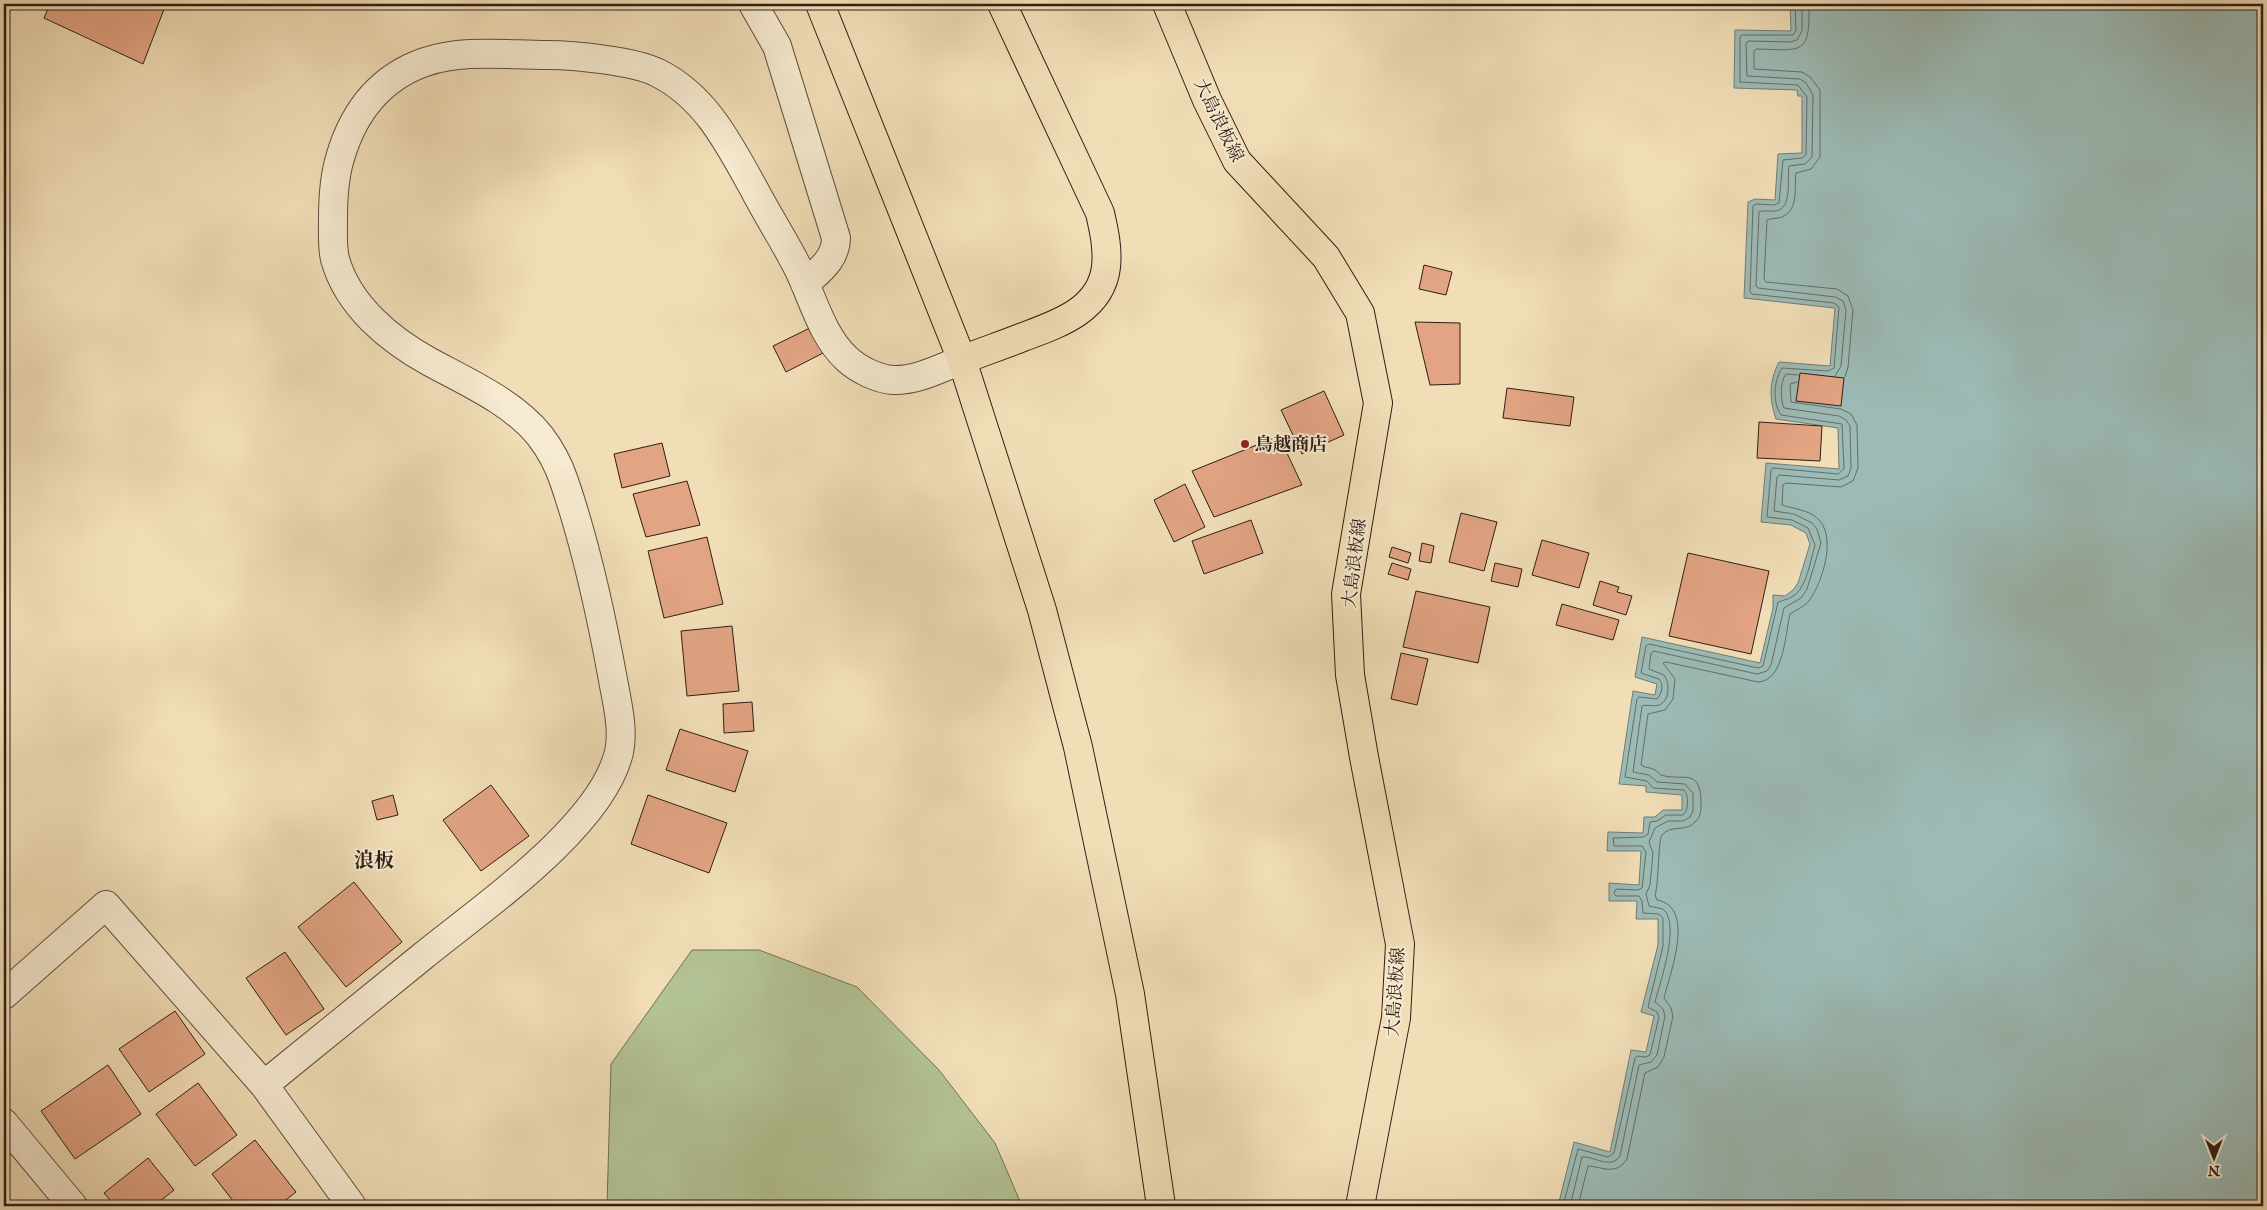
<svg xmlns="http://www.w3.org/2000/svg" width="2267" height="1210" font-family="'IM FELL English','Noto Serif JP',serif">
<rect width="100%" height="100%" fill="#f1deb7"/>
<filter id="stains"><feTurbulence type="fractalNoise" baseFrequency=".004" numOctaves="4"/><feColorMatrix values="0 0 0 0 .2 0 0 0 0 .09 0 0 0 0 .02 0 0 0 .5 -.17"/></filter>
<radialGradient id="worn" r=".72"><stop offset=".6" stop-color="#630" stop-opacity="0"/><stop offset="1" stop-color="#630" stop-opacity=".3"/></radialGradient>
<path fill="#b3c294" stroke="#717056" d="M 692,950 L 759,950 L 857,987 L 939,1070 L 995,1143 L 1022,1206 L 607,1206 L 611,1064 Z"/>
<path fill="#9cbbb6" stroke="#707c76" d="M 1790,4 L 2263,4 L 2263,1206 L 1558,1206 L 1574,1142 L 1610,1152 L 1631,1050 L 1646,1052 L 1654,1016 L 1641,1012 L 1658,945 L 1658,919 L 1636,919 L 1637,901 L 1609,901 L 1609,883 L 1639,885 L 1641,851 L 1607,851 L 1608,832 L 1643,833 L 1644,817 L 1655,817 L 1663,810 L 1682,810 L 1682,795 L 1646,792 L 1646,786 L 1619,784 L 1633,691 L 1655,695 L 1657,684 L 1635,677 L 1642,637 L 1760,663 L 1773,608 L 1773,595 L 1785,596 L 1793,590 L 1798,583 L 1810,544 L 1806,533 L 1791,525 L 1761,522 L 1766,463 L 1839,469 L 1838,428 L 1776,419 C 1769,399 1769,381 1779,362 L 1830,366 L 1835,308 L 1744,298 L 1748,202 L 1755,199 L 1775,200 L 1778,154 L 1802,153 L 1802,96 L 1798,96 L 1797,90 L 1734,88 L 1735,30 L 1791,31 Z"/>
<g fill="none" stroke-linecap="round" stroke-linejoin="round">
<path stroke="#666c66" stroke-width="1" d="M 1802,4 L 1802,31 L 1797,40 L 1790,42 L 1749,41 L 1746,43 L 1747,76 L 1800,79 L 1806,83 L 1813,95 L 1812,157 L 1805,164 L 1789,166 C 1787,177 1792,205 1779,210 C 1772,213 1765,209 1759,212 L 1756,286 L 1758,288 L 1835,297 L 1843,301 L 1846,310 L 1841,366 L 1835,376
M 1809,4 C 1810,56 1803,50 1756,49 L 1754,51 L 1754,69 L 1802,72 L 1810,77 L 1820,90 L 1820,157 L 1811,169 L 1796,173 C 1794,188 1799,210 1782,217 C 1777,219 1771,218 1767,220 L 1764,279 L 1766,282 L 1837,289 L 1848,296 L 1853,310 L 1848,367 L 1845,377
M 1563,1206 L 1578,1149 L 1608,1157 L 1614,1153 L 1635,1058 L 1637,1056 L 1646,1057 L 1650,1055 L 1659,1017 L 1657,1012 L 1648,1007 L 1663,946 L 1663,918 L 1659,914 L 1643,913 L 1642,901 L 1639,896 L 1616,896 L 1614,893 L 1616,889 L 1638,890 L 1642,888 L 1646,852 L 1642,846 L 1614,846 L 1613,838 L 1644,837 L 1648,834 L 1650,822 L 1657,821 L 1666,815 L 1683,815 C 1689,810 1689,796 1684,790 L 1653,788 L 1647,781 L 1625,777 L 1637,699 L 1639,697 L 1657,699 C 1662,694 1664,684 1659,679 L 1641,673 L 1646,646 L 1649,644 L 1758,668 L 1763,666 L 1778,602 C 1784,600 1790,599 1796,594 C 1807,584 1811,559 1815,545 L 1808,528 L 1792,520 L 1767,517 L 1771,470 L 1773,468 L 1838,474 L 1844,469 L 1842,424 L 1781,415 C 1772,402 1774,380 1782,368 L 1828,371 L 1834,368 L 1839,307 L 1834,303 L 1752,294 L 1750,292 L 1753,206 L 1756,204 L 1774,205 L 1779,203 L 1783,160 L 1802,158 L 1806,155 L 1807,97 L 1798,85 L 1740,82 L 1740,37 L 1742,35 L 1793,35 L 1796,30 L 1795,4
M 1570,1206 L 1582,1157 C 1595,1156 1610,1170 1620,1156 L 1639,1065 L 1651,1062 L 1657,1055 L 1665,1016 L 1663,1009 L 1655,1002 C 1660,982 1681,924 1663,909 L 1649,906 L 1646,894 L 1650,885 L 1653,853 L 1649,842 L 1655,828 L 1668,821 L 1683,821 L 1690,817 L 1693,811 L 1693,793 L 1685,784 L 1657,782 L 1649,775 L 1633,772 L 1642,706 C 1647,704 1653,707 1659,705 C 1670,701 1670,683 1664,675 L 1649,669 L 1651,653 L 1654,651 L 1757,674 L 1767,671 L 1771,665 L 1784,608 L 1801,598 L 1807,589 L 1821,543 L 1817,529 L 1812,523 L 1794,514 L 1774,511 L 1777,477 L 1779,475 L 1839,480 L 1848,476 L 1851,468 L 1850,426 L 1846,420 L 1839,416 L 1784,408 C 1780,399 1780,382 1786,374 L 1798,375
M 1578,1206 L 1588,1166 C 1603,1167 1616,1176 1627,1159 L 1645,1073 L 1658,1067 L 1664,1057 L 1673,1016 L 1671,1008 L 1664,998 C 1670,973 1696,907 1657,900 L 1655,895 C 1659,883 1658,840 1662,835 C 1671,824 1687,833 1696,821 C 1701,816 1701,810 1701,803 C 1701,766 1682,782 1661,775 C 1659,774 1657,771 1655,770 C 1650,767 1645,768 1641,765 L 1648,714 L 1665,710 L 1673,699 L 1675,679 L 1663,663 L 1666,662 L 1758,682 C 1784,681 1785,635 1790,614 C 1796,610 1804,607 1809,601 C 1822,583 1836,540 1820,521 C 1811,510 1794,509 1782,505 L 1783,485 L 1786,483 L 1841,487 L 1853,481 L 1858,468 L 1857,425 L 1851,414 L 1841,409 L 1791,402 L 1790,384 L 1797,382"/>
</g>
<path fill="#e2a483" stroke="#2f1e17" d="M 50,4 L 166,4 L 143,64 L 44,18 Z
M 1424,265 L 1452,272 L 1446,295 L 1419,289 Z
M 1415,322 L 1460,323 L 1460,384 L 1430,385 Z
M 814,326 L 827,351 L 786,372 L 773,346 Z
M 1800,373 L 1844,378 L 1841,406 L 1796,401 Z
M 1507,388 L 1574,397 L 1570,426 L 1503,418 Z
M 1324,391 L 1344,435 L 1302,454 L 1281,410 Z
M 1759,422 L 1822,426 L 1820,461 L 1757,458 Z
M 1279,436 L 1302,485 L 1214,517 L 1192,471 Z
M 662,443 L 670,476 L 622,488 L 614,454 Z
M 687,481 L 700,525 L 646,537 L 633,494 Z
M 1185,484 L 1205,527 L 1174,542 L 1154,500 Z
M 1461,513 L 1497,522 L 1484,571 L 1449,562 Z
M 1251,520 L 1263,553 L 1204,574 L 1192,541 Z
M 707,537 L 723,604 L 664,618 L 648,551 Z
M 1542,540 L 1589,553 L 1579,588 L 1532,575 Z
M 1422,543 L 1434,546 L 1431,563 L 1419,561 Z
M 1392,547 L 1411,553 L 1408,563 L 1389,557 Z
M 1688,553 L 1769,571 L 1751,654 L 1669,636 Z
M 1392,563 L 1411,569 L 1408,580 L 1388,574 Z
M 1495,563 L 1522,569 L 1518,587 L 1491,581 Z
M 1600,581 L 1619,587 L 1617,592 L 1632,596 L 1626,615 L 1593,605 Z
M 1416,591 L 1490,607 L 1478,663 L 1403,647 Z
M 1562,604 L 1619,620 L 1613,640 L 1556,625 Z
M 732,626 L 739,691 L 687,696 L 681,631 Z
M 1401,653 L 1428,659 L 1417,705 L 1391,699 Z
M 752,702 L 754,731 L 724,733 L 723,704 Z
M 680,729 L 748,751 L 735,792 L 666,770 Z
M 491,785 L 529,836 L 481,871 L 443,820 Z
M 393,795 L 398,815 L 377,820 L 372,801 Z
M 648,795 L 727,823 L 709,873 L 631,844 Z
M 354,882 L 402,942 L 346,987 L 298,927 Z
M 285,952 L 324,1009 L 286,1035 L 246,978 Z
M 175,1011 L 205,1054 L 149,1092 L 119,1049 Z
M 108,1065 L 141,1114 L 75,1159 L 41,1111 Z
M 198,1083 L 237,1135 L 195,1166 L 156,1114 Z
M 255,1140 L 296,1192 L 278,1206 L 237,1206 L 212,1174 Z
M 148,1158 L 174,1190 L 154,1206 L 115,1206 L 104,1193 Z"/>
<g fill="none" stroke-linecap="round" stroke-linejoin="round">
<defs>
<path id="minor" d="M 753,4 L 777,46 L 836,238 C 836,259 819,271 805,284
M 4,995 L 106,905 L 264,1085 L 352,1206
M 264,1085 C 317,1042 370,999 423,956 C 482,908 602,826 619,752 C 624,730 617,702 613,680 C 601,614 586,545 564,481 C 559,466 550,449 540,436 C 514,403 467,382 430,362 C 390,340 348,306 335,259 C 332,247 333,231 333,218 C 333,197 334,178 340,158 C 353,113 379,78 425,62 C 463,49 506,55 547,55 C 573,55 635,61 658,73 C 706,97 729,144 754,189 C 768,216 785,242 799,270 C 813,299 822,336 847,359 C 859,370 878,379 893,380 C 917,381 940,368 962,360
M 4,1123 L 73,1206"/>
<path id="major" d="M 820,4 L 962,360 L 1042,610 L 1078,747 L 1130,994 L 1161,1206
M 1167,4 L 1207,100 L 1237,161 L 1326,257 L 1360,313 L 1378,403 L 1346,594 L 1350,675 L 1364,757 L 1400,944 L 1396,1018 L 1360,1206
M 962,360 C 982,352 1003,345 1023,337 C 1058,324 1101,310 1106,267 C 1108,248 1104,231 1100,213 L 1002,4"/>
</defs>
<use href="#minor" stroke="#604e3f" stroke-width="30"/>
<use href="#major" stroke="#2f1e17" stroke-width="30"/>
<use href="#minor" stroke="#f6ead0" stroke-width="28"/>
<use href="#major" stroke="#f1deb7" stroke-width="28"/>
</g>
<circle fill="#8f2418" stroke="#f6ead0" stroke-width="2" cx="1245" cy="444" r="5"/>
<g text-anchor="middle" stroke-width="4" stroke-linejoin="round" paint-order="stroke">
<g font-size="18" fill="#2f1e17" stroke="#f6ead0">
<text transform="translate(1219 120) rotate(64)" y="6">大島浪板線</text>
<text transform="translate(1354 563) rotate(-83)" y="6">大島浪板線</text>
<text transform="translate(1395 992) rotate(-86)" y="6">大島浪板線</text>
</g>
<g font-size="18" font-weight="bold" fill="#2f1e17" stroke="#f6ead0" text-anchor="start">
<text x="1255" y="450">鳥越商店</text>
</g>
<g font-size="20" font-weight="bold" fill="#2f1e17" stroke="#f6ead0">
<text x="374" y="867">浪板</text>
</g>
</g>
<rect width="2267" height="1210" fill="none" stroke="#f1deb7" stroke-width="20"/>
<rect x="5" y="5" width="2257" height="1200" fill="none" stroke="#2f1e17" stroke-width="2.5"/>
<rect x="10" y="10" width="2247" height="1190" fill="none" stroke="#2f1e17"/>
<g transform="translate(2214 1158) rotate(180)" stroke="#f6ead0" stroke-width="4" paint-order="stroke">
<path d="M0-4L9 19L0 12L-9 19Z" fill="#2f1e17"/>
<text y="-8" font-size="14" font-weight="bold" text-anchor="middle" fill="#2f1e17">N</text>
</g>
<rect width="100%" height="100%" filter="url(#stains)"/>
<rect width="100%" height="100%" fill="url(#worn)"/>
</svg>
